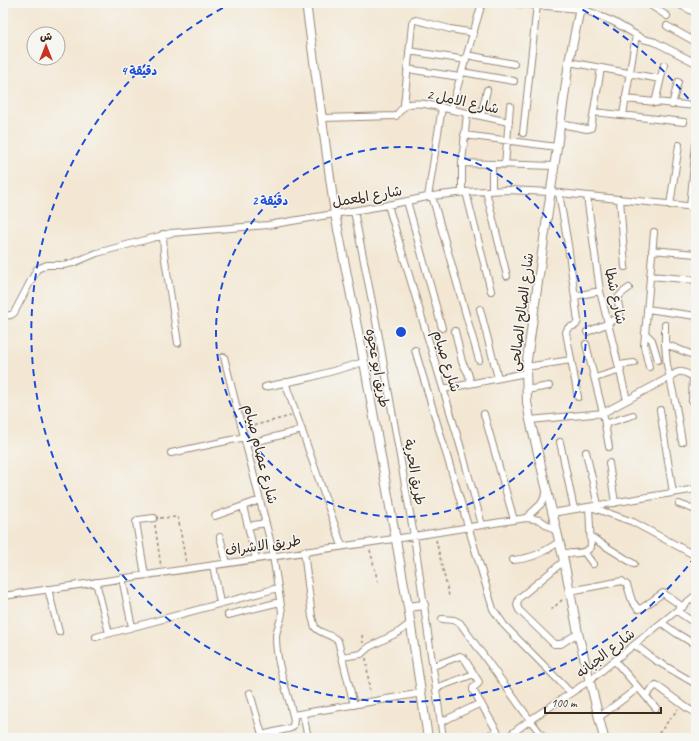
<svg xmlns="http://www.w3.org/2000/svg" width="699" height="741" font-family="Caveat,'Playpen Sans Arabic',sans-serif">
<rect width="100%" height="100%" fill="#f6f6f2"/>
<filter id="ink" filterUnits="userSpaceOnUse"><feTurbulence type="fractalNoise" baseFrequency=".025" numOctaves="2"/><feDisplacementMap in="SourceGraphic" scale="8" xChannelSelector="R" yChannelSelector="G"/><feConvolveMatrix kernelMatrix="1 2 1 2 8 2 1 2 1" color-interpolation-filters="sRGB"/></filter>
<filter id="wash" filterUnits="userSpaceOnUse"><feTurbulence type="fractalNoise" baseFrequency=".012" numOctaves="4" result="noise"/><feDisplacementMap in="SourceGraphic" scale="16" xChannelSelector="R" yChannelSelector="G"/><feGaussianBlur stdDeviation="0.9" result="paint"/><feColorMatrix in="noise" values="0 0 0 0 0 0 0 0 0 0 0 0 0 0 0 0 0 1.4 0 .05"/><feComposite in="paint" operator="in"/></filter>
<g filter="url(#wash)">
<rect width="100%" height="100%" fill="#f3e7d3"/>
</g>
<g filter="url(#ink)">
<g fill="none" stroke-linecap="round" stroke-linejoin="round">
<defs>
<path id="minor" d="M 515,3 L 579,9 L 590,12 L 614,22 L 643,39 L 655,42 L 696,63
M 647,3 L 667,16
M 676,3 L 696,13
M 667,26 L 696,42
M 409,51 L 466,60
M 467,55 L 514,64
M 569,62 L 660,79
M 407,69 L 460,77
M 462,72 L 514,81
M 625,99 L 696,106
M 655,103 L 664,65
M 404,105 L 412,24 L 413,21 L 416,20 L 450,29 L 474,33
M 672,105 L 678,82
M 451,109 L 482,3
M 594,112 L 684,122
M 623,115 L 636,35
M 481,116 L 487,90
M 322,118 L 396,116 C 406,102 408,103 425,104 L 509,122
M 560,124 L 587,129 L 591,128 L 601,68
M 523,133 L 537,5
M 464,135 L 557,147
M 462,163 L 554,166
M 505,165 L 510,106
M 492,190 L 492,164
M 486,191 L 507,276
M 462,192 L 462,163 L 467,113
M 466,192 L 491,291
M 559,193 L 568,245 L 578,321 L 576,325 L 568,328 L 566,332 L 578,397
M 432,196 L 479,360
M 587,196 L 600,291 L 627,400
M 428,197 L 442,107
M 620,199 L 625,267
M 407,201 L 442,328
M 388,205 L 463,455 L 482,525
M 670,205 L 679,145
M 690,207 L 696,144
M 354,211 L 379,337 L 414,536 L 443,738
M 163,234 L 164,253 L 178,343
M 652,250 L 696,254
M 650,276 L 696,280
M 575,296 L 600,291
M 480,309 L 498,378
M 647,309 L 696,316
M 3,316 L 11,315 L 14,313 L 37,269 L 47,265 L 63,265 L 73,263 L 97,253 L 171,233 L 268,225 L 388,205 L 432,196 L 466,192 L 508,190 L 550,192 L 696,207
M 609,322 L 620,317 C 621,299 610,301 629,288
M 665,325 L 665,344 L 667,365 L 676,406 L 682,442
M 455,331 L 462,362 L 468,373 L 471,383
M 587,332 L 609,323
M 645,333 L 652,340 L 658,360
M 586,344 L 603,413 L 609,447
M 665,344 L 696,356
M 415,350 L 493,609 L 504,625 L 571,693
M 224,357 L 274,556
M 619,365 L 634,363
M 526,367 L 571,360
M 649,367 L 644,346 L 654,232
M 693,376 L 692,401 L 696,407
M 595,378 L 621,370
M 285,382 L 342,546
M 265,387 L 312,377 L 364,362
M 443,389 L 526,373
M 526,390 L 549,386
M 660,410 L 673,493
M 484,414 L 514,520
M 530,420 L 603,413 L 670,377 C 681,368 683,372 696,378
M 605,424 L 633,415
M 560,442 L 574,509
M 246,444 L 302,430
M 586,452 L 598,505
M 171,453 L 245,437
M 609,463 L 615,503
M 679,504 L 696,510
M 243,506 L 256,559
M 591,507 L 633,522 L 696,556
M 552,513 L 696,489
M 215,516 L 260,500
M 526,518 L 541,504 L 547,492
M 248,526 L 266,523
M 220,537 L 227,563
M 591,537 L 634,564
M 304,551 L 312,617 C 313,620 314,624 315,627 C 318,633 331,634 338,641 L 354,705
M 584,552 L 593,564
M 562,553 C 570,553 585,555 591,547 L 589,507
M 513,560 C 534,558 542,553 559,542
M 564,561 L 519,598 L 517,605 L 519,610 L 554,644 L 561,644 L 578,633
M 213,565 L 220,603
M 145,575 L 136,522 L 138,520 L 154,518
M 122,578 L 132,627
M 96,582 L 109,633
M 48,589 L 59,632
M 570,591 L 622,581 L 627,585 L 632,601 L 638,609 L 642,608 L 663,593 L 683,607
M 3,596 L 414,536 L 526,518 L 540,520 L 557,532
M 677,611 L 696,624
M 228,615 L 280,602
M 442,619 L 454,620 L 460,623 L 530,720 L 544,738
M 662,623 L 676,633 L 696,645
M 96,637 L 278,588
M 635,645 L 655,660 L 696,684
M 342,657 L 361,654 L 369,647 L 399,632 L 411,623
M 615,661 L 656,708
M 433,666 L 460,656 L 464,658 L 479,682 L 478,684 L 473,688 L 473,690 L 501,738
M 436,688 L 474,674
M 250,693 L 263,738
M 645,696 L 656,685 L 687,708 L 696,713
M 303,714 L 308,738
M 293,715 L 422,693
M 598,718 L 638,688
M 441,722 L 481,703
M 262,735 L 291,728 L 293,726 L 294,720 C 288,692 276,665 276,637 C 276,628 282,621 282,612 L 273,556
M 506,738 L 530,720 L 589,681 L 696,595"/>
<path id="tertiary" d="M 306,3 L 335,214 L 364,362 L 408,607 L 428,738
M 581,3 L 569,62 L 526,367 L 527,402 L 530,420 L 564,561 L 578,633 L 604,738
M 408,607 L 424,605"/>
</defs>
<use href="#minor" stroke="#978878" stroke-width="8"/>
<use href="#tertiary" stroke="#978878" stroke-width="10"/>
<path stroke="#978878" stroke-width="1.5" stroke-dasharray="3 3" stroke-linecap="butt" d="M 248,427 L 291,416
M 160,518 L 178,517 L 186,563
M 155,525 L 161,567
M 436,540 L 449,596
M 370,550 L 378,582
M 551,610 L 563,599
M 362,635 L 363,643
M 366,658 L 370,694
M 695,672 L 696,671
M 471,738 L 490,731
M 655,738 L 678,709"/>
<use href="#minor" stroke="#fff" stroke-width="6"/>
<use href="#tertiary" stroke="#fff" stroke-width="8"/>
</g>
</g>
<g fill="none" stroke="#1d4ed8" stroke-width="2" stroke-dasharray="7 5">
<circle cx="401" cy="332" r="185"/>
<path d="M695 557A370 370 0 1 1 230 4M572 4A370 370 0 0 1 695 107"/>
</g>
<g text-anchor="middle" stroke-width="3" stroke-linejoin="round" paint-order="stroke">
<g font-size="14" fill="#3b2a1e" stroke="#f6f6f2">
<text transform="translate(463 101) rotate(12)" y="5">شارع الامل 2</text>
<text transform="translate(367 196) rotate(-10)" y="5">شارع المعمل</text>
<text transform="translate(616 296) rotate(78)" y="5">شارع شطا</text>
<text transform="translate(521 312) rotate(-83)" y="5">شارع الصالح الصالحى</text>
<text transform="translate(447 361) rotate(73)" y="5">شارع صيام</text>
<text transform="translate(378 368) rotate(80)" y="5">طريق ابو عجوه</text>
<text transform="translate(261 454) rotate(76)" y="5">شارع عصام صيام</text>
<text transform="translate(415 472) rotate(80)" y="5">طريق الحرية</text>
<text transform="translate(263 545) rotate(-8)" y="5">طريق الاشراف</text>
<text transform="translate(605 653) rotate(-38)" y="5">شارع الجبانه</text>
</g>
</g>
<circle cx="401" cy="332" r="6" fill="#1d4ed8" stroke="#f6f6f2" stroke-width="2"/>
<g font-size="12" text-anchor="middle" font-weight="bold" fill="#1d4ed8" stroke="#f6f6f2" stroke-width="3" stroke-linejoin="round" paint-order="stroke">
<text x="139" y="75">4 دقيقة</text>
<text x="270" y="205">2 دقيقة</text>
</g>
<rect width="699" height="741" fill="none" stroke="#f6f6f2" stroke-width="16"/>
<g transform="translate(46 46)"><circle r="19" fill="#f6f6f2" stroke="#aba49d"/>
<path d="M0-3L7 15L0 10L-7 15Z" fill="#c8321e"/>
<text y="-6" font-size="11" font-weight="bold" text-anchor="middle" fill="#3b2a1e">ش</text>
</g>
<path d="M545 707v6h116v-6" fill="none" stroke="#3b2a1e" stroke-width="2"/>
<text x="551" y="707" font-size="12" fill="#3b2a1e" stroke="#f6f6f2" stroke-width="3" paint-order="stroke">100 m</text>
</svg>
